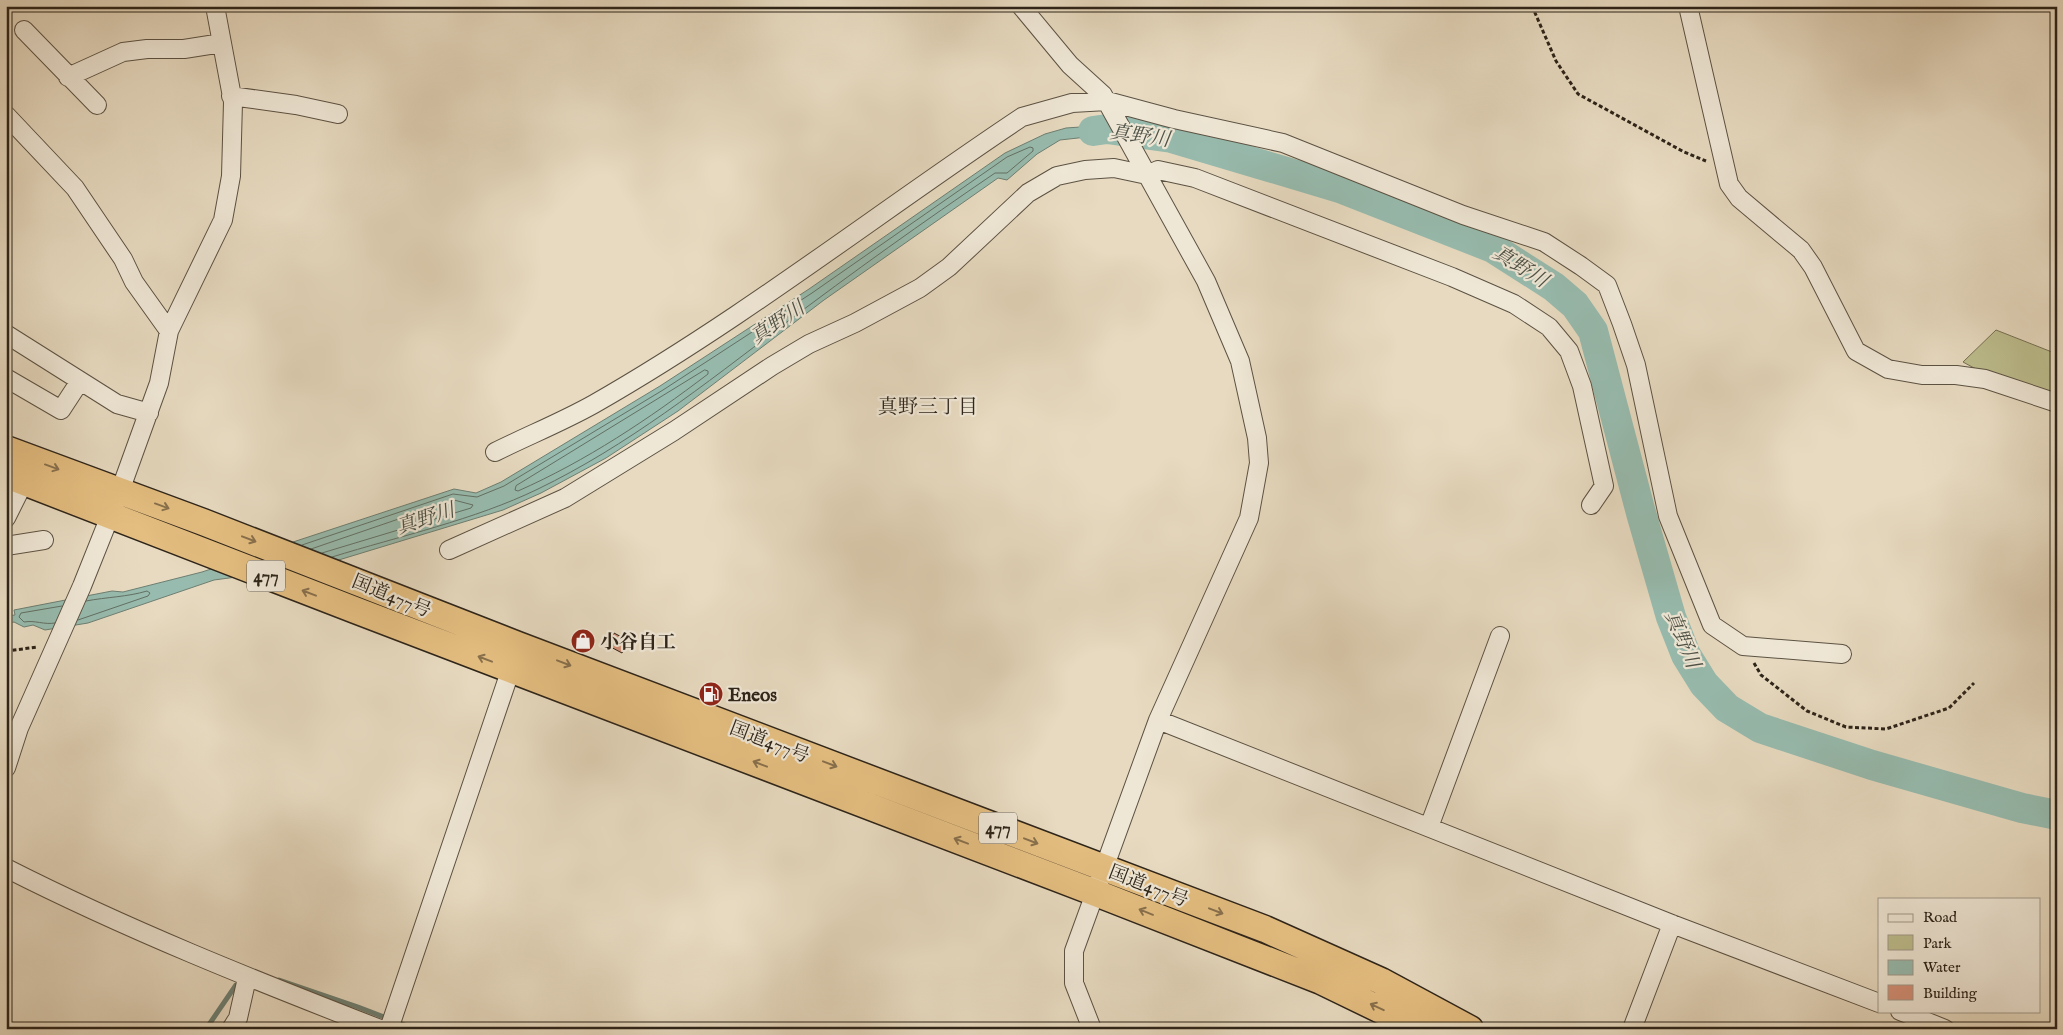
<svg xmlns="http://www.w3.org/2000/svg" width="2063" height="1035" font-family="'IM FELL English','Noto Serif JP',serif">
<rect width="100%" height="100%" fill="#e7dac0"/>
<filter id="stains"><feTurbulence type="fractalNoise" baseFrequency=".004" numOctaves="4"/><feColorMatrix values="0 0 0 0 .2 0 0 0 0 .09 0 0 0 0 .02 0 0 0 .5 -.17"/></filter>
<radialGradient id="worn" r=".72"><stop offset=".6" stop-color="#630" stop-opacity="0"/><stop offset="1" stop-color="#630" stop-opacity=".3"/></radialGradient>
<path fill="#bdbd8d" stroke="#757053" d="M 1996,330 L 2057,354 L 2057,413 L 1963,362 Z"/>
<path fill="#97bbae" stroke="#6d7f72" d="M 1109,125 L 1114,134 L 1060,140 L 1037,154 L 1007,180 L 998,178 L 824,300 L 678,411 L 606,458 L 541,493 L 503,510 L 319,566 L 214,580 L 88,623 L 45,630 L 33,625 L 24,627 L 14,622 L 6,624 L 6,616 L 15,615 L 14,610 L 112,591 L 123,592 L 202,572 L 454,489 L 476,493 L 501,482 L 660,386 L 809,289 L 1005,153 L 1045,134 L 1066,128 Z"/>
<g fill="none" stroke-linecap="round" stroke-linejoin="round">
<path stroke="#627064" stroke-width="1" d="M 705,370 L 708,371 L 708,374 C 649,419 586,461 518,491 L 515,490 L 516,486 Z
M 302,545 L 453,494 L 477,497 L 504,486 L 663,390 L 812,293 L 1007,157 L 1030,147 L 1033,148 L 1033,151 L 1007,173 L 995,173 C 923,222 853,272 783,325 C 705,384 627,446 538,489 C 474,520 400,536 332,557
M 311,549 L 454,500 L 473,505 L 471,508 L 322,553
M 78,620 L 148,596 L 150,593 L 147,591 C 127,597 107,597 86,601
M 55,623 C 44,625 35,620 24,622 L 19,617 L 21,613 L 62,606"/>
<path stroke="#6d7f72" stroke-width="5" d="M 279,980 L 358,1007 L 415,1029
M 206,1029 L 236,985 L 243,982"/>
<path stroke="#97bbae" stroke-width="30" d="M 1093,131 L 1107,129 L 1172,138 L 1340,188 L 1493,248 L 1554,287 L 1575,305 L 1593,331 L 1641,513 L 1671,617 L 1686,655 L 1704,684 L 1727,708 L 1760,728 L 1872,765 L 2022,808 L 2057,815"/>
</g>
<path fill="#d49077" stroke="#2d2419" d="M 614,633 L 629,641 L 622,653 L 607,645 Z"/>
<g fill="none" stroke-linecap="round" stroke-linejoin="round">
<defs>
<path id="minor" d="M 1021,6 L 1070,65 L 1103,95 L 1206,281 L 1240,361 L 1257,438 L 1259,463 L 1249,518 L 1158,720 L 1074,951 L 1074,983 L 1092,1029
M 1688,6 L 1729,184 L 1739,198 L 1801,250 L 1813,267 L 1856,351 L 1888,369 L 1922,375 L 1956,375 L 1985,379 L 2057,403
M 24,30 L 97,105
M 68,77 L 123,52 L 147,49 L 184,49 L 222,43
M 231,96 L 296,105 L 338,114
M 6,115 L 75,188 L 123,259 L 134,282 L 169,331
M 6,334 L 117,404 L 149,413
M 6,378 L 61,410 L 80,381
M 495,452 C 527,436 562,422 594,404 C 743,319 879,212 1022,117 L 1072,103 L 1107,101 L 1174,119 L 1283,143 L 1463,215 L 1544,242 L 1581,266 L 1607,285 L 1622,324 L 1636,365 L 1668,516 L 1712,625 L 1743,646 L 1842,654
M 6,518 L 24,482
M 6,546 L 44,540
M 449,550 L 565,498 L 674,431 L 772,366 L 809,344 L 855,323 L 920,288 L 949,267 L 1028,193 L 1057,176 L 1085,170 L 1114,168 L 1147,175 L 1158,170 L 1195,178 L 1452,277 L 1514,304 L 1549,327 L 1569,351 L 1582,386 L 1604,486 L 1591,505
M 1158,720 L 1672,924 L 1879,1003
M 6,768 L 19,728 L 82,586 L 120,491 L 159,383 L 169,331 L 223,220 L 231,176 L 233,102 L 215,6
M 1429,827 L 1500,636
M 6,868 C 128,930 254,980 380,1029
M 1900,1011 L 1945,1029
M 231,1029 L 238,1018 L 247,978
M 389,1029 L 514,660
M 1632,1029 L 1672,924"/>
<path id="highway" d="M 6,449 L 203,522 L 518,645 L 1265,929 L 1381,981 L 1470,1029
M 6,475 L 355,610 L 1096,893 L 1321,981 L 1420,1029"/>
</defs>
<use href="#minor" stroke="#5c5243" stroke-width="20"/>
<use href="#highway" stroke="#2d2419" stroke-width="29"/>
<path stroke="#2d2419" stroke-width="3" stroke-dasharray="4 2.5" stroke-linecap="butt" d="M 1532,6 L 1556,61 L 1578,94 L 1684,152 L 1706,161
M 6,651 L 38,647
M 1754,663 L 1761,675 L 1807,711 L 1846,727 L 1886,729 L 1949,708 L 1974,683"/>
<use href="#minor" stroke="#efe7d6" stroke-width="18"/>
<use href="#highway" stroke="#e4bd80" stroke-width="26"/>
</g>
<defs><path id="oneway-shaft" d="M-6 0H5M1.5-3L5.5 0L1.5 3" fill="none" stroke-width="1.6" stroke-linecap="round" stroke-linejoin="round" transform="scale(1.25)"/></defs>
<g stroke="#88704c">
<use href="#oneway-shaft" transform="translate(52 467) rotate(20)"/>
<use href="#oneway-shaft" transform="translate(162 506) rotate(20)"/>
<use href="#oneway-shaft" transform="translate(249 539) rotate(21)"/>
<use href="#oneway-shaft" transform="translate(309 593) rotate(-159)"/>
<use href="#oneway-shaft" transform="translate(485 659) rotate(-159)"/>
<use href="#oneway-shaft" transform="translate(564 663) rotate(21)"/>
<use href="#oneway-shaft" transform="translate(760 764) rotate(-159)"/>
<use href="#oneway-shaft" transform="translate(830 764) rotate(21)"/>
<use href="#oneway-shaft" transform="translate(961 841) rotate(-159)"/>
<use href="#oneway-shaft" transform="translate(1031 841) rotate(21)"/>
<use href="#oneway-shaft" transform="translate(1216 911) rotate(21)"/>
<use href="#oneway-shaft" transform="translate(1146 912) rotate(-158)"/>
<use href="#oneway-shaft" transform="translate(1377 1007) rotate(-155)"/>
</g>
<defs>
<symbol id="shop-disc" viewBox="-11 -11 22 22"><circle r="9.5" fill="#8f2418" stroke="#efe7d6"/><path d="M-5-2.5h2.3a2.7 3.5 0 0 1 5.4 0H5L5.5 6h-11ZM-1.5-2.5h3a1.5 2.3 0 0 0-3 0Z" fill="#fff"/></symbol>
<symbol id="fuel-disc" viewBox="-11 -11 22 22"><circle r="9.5" fill="#8f2418" stroke="#efe7d6"/><path d="M-5.5-6h7V0h2V4h1.3V-2.5L3-4.5l.8-.8L6-3V5H2.5V1h-1V6h-7ZM-4.2-4.7v3.2H.2V-4.7Z" fill="#fff"/></symbol>
</defs>
<g fill-rule="evenodd">
<use href="#shop-disc" x="569" y="627" width="28" height="28"/>
<use href="#fuel-disc" x="697" y="680" width="28" height="28"/>
</g>
<g text-anchor="middle" stroke-width="4.5" stroke-linejoin="round" paint-order="stroke">
<g fill="#efe7d6" stroke="#675e52" stroke-width="1">
<rect x="247" y="560.5" width="38" height="31" rx="4"/>
<rect x="979" y="812.5" width="38" height="31" rx="4"/>
</g>
<g font-size="18" font-weight="bold" fill="#2d2419">
<text x="266" y="582">477</text>
<text x="998" y="834">477</text>
</g>
<g font-size="19" fill="#2d2419" stroke="#efe7d6">
<text transform="translate(392 595) rotate(22)" y="7">国道477号</text>
<text transform="translate(770 741) rotate(21)" y="7">国道477号</text>
<text transform="translate(1149 885) rotate(21)" y="7">国道477号</text>
</g>
<g font-size="19" font-weight="bold" fill="#2d2419" stroke="#efe7d6" text-anchor="start">
<text x="600" y="648">小谷自工</text>
<text x="728" y="701">Eneos</text>
</g>
<g font-size="20" font-style="italic" fill="#4d5146" stroke="#efe7d6">
<text transform="translate(1140 135) rotate(8)" y="7">真野川</text>
<text transform="translate(1521 266) rotate(32)" y="7">真野川</text>
<text transform="translate(777 322) rotate(-34)" y="7">真野川</text>
<text transform="translate(425 518) rotate(-18)" y="7">真野川</text>
<text transform="translate(1683 639) rotate(67)" y="7">真野川</text>
</g>
<g font-size="20" fill="#2d2419" stroke="#efe7d6">
<text x="928" y="413">真野三丁目</text>
</g>
</g>
<rect width="2063" height="1035" fill="none" stroke="#e7dac0" stroke-width="25"/>
<rect x="8" y="8" width="2048" height="1020" fill="none" stroke="#2d2419" stroke-width="2.5"/>
<rect x="12" y="12" width="2038" height="1010" fill="none" stroke="#2d2419"/>
<rect x="1878" y="898" width="162" height="115" fill="#efe7d6" stroke="#a1998a"/>
<rect x="1888" y="914" width="25" height="8" fill="#efe7d6" stroke="#a1998a"/>
<text x="1923" y="922" font-size="15" fill="#2d2419">Road</text>
<rect x="1888" y="935" width="25" height="15" fill="#bdbd8d" stroke="#a1998a"/>
<text x="1923" y="948" font-size="15" fill="#2d2419">Park</text>
<rect x="1888" y="960" width="25" height="15" fill="#97bbae" stroke="#a1998a"/>
<text x="1923" y="972" font-size="15" fill="#2d2419">Water</text>
<rect x="1888" y="985" width="25" height="15" fill="#d49077" stroke="#a1998a"/>
<text x="1923" y="998" font-size="15" fill="#2d2419">Building</text>
<rect width="100%" height="100%" filter="url(#stains)"/>
<rect width="100%" height="100%" fill="url(#worn)"/>
</svg>
